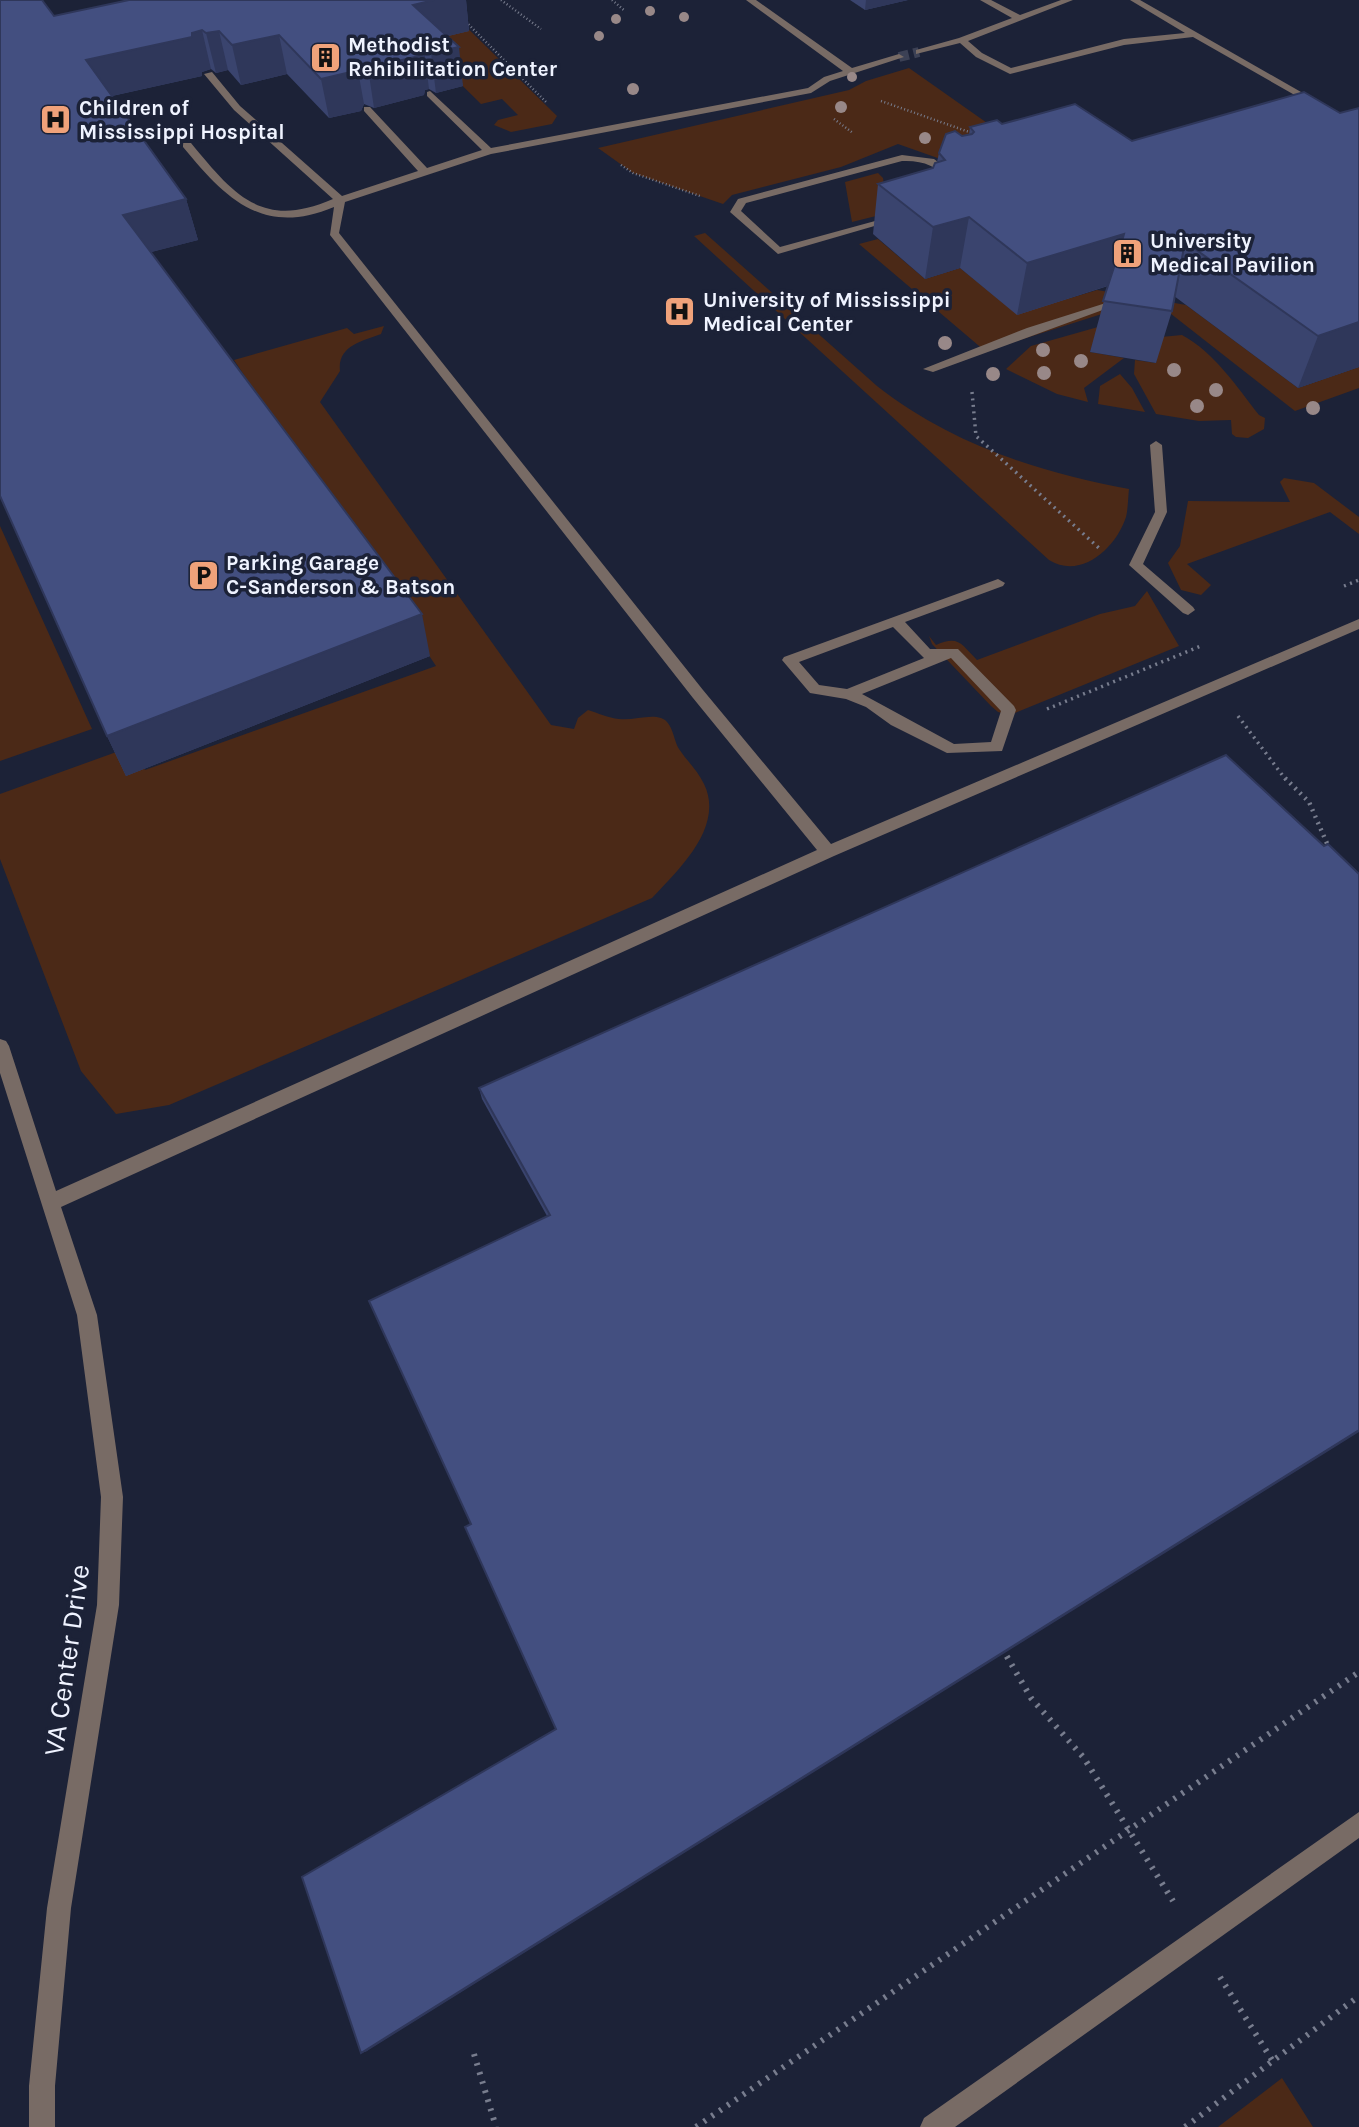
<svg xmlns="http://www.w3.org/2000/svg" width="1359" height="2127" font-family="Karla,sans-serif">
<rect width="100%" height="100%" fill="#1c2237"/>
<path fill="#4b2917" d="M 449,10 L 557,116 L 552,124 L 511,132 L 494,125 L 498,120 L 518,115 L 502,99 L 481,104 L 419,43 Z
M 909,68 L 1041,161 L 949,162 L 898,144 L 841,167 L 732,195 L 723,204 L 633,173 L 598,148 L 849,90 L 866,81 Z
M 878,173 L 883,178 L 887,208 L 880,215 L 852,222 L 845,182 Z
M 705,233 L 877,386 C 951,444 1038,472 1129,489 C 1128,498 1128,509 1126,517 C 1116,548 1081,580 1049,560 L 694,236 Z
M 878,239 L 925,279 L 960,268 L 1017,314 L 1097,290 L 1127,295 L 1124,307 L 985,351 L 859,244 Z
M 1152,299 L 1186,305 L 1298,388 L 1359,367 L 1359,388 L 1295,411 Z
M 384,326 L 381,334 C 362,341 337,346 340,371 L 320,402 L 551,725 L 574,729 L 578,718 L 588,710 C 598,713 608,718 619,719 C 632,721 649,714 661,718 C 673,722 673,739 679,749 C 687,761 698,771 704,784 C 725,827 678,870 652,898 L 169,1105 L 116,1114 L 81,1071 L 0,859 L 0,794 L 133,746 L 145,770 L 436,666 L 234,360 L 347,328 L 354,334 Z
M 1098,327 L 1090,352 L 1124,358 L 1084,388 L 1088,402 L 1057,394 L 1006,369 L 1031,346 Z
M 1182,335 C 1214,352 1237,387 1259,415 L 1265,418 L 1264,429 L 1248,438 L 1236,437 L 1232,434 L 1231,420 L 1199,421 L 1156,414 L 1134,374 L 1135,360 L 1156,363 L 1161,337 Z
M 1120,374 L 1132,388 L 1145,412 L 1098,404 L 1100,386 Z
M 1284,478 L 1314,483 L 1359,517 L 1359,534 L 1330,512 L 1187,564 L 1211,585 L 1201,595 L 1181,590 L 1168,563 L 1180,546 L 1188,501 L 1290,502 L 1280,482 Z
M 0,526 L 92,729 L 0,761 Z
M 1147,591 L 1179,646 L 1010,715 L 998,712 L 991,706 L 932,644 L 929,636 L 936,645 C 959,635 961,644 977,660 L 1100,614 L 1135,606 Z
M 1282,2078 L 1313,2127 L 1218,2127 Z"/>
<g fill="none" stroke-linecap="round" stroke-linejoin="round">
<path stroke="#3c4155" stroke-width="10" stroke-dasharray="10 5" stroke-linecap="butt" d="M 899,57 L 919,52"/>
<path stroke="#787d8e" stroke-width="2.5" stroke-dasharray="1 2.5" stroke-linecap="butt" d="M 501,0 L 541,29
M 612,0 L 625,11
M 466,22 L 546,102
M 881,101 L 972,133
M 834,119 L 853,133
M 621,165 L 633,173 L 700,196"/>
<path stroke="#787d8e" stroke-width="3.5" stroke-dasharray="2 4.5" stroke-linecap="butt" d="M 972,392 L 976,436 L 1100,549
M 1344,586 L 1359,580
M 1047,709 L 1201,646
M 1238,716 L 1286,780"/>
<path stroke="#787d8e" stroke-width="4.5" stroke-dasharray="2 5" stroke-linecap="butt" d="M 1285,778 L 1309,802 L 1329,848"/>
<path stroke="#787d8e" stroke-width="6" stroke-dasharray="2.5 7" stroke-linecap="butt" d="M 1002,1648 L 1031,1698 L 1084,1758 L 1173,1901
M 1220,1977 L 1272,2060
M 474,2054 L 496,2127
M 696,2127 L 1359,1672
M 1185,2127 L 1359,1996"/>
<path fill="#786b65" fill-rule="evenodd" d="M 746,0 L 756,0 L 852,68 L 899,54 L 904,57 L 830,81 L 811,93 L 491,154 L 345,202 L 339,233 L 703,690 L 831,844 L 1359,619 L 1359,629 L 834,856 L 61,1207 L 97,1315 L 123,1497 L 119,1605 L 71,1908 L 55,2086 L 55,2127 L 29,2127 L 29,2086 L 47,1908 L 97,1605 L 101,1497 L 77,1315 L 0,1073 L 0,1039 L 6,1041 L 9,1046 L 56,1191 L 817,850 L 693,698 L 330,235 L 334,207 C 263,237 226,199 183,147 L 183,143 L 191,143 C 234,195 262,230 333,199 L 234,110 L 204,74 L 212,72 L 240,106 L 342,196 L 418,171 L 364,111 L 364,107 L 370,107 L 427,168 L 482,150 L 427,96 L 427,92 L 430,91 L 491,148 L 808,88 L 824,77 L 843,71 Z
M 980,0 L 991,0 L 1020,15 L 1061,0 L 1073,0 L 968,41 L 982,53 L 1011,68 L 1124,39 L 1185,33 L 1130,0 L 1140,0 L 1322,104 L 1314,106 L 1193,37 L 1124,45 L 1010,74 L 976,57 L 960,43 L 916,54 L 916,50 L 959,38 L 1012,18 Z
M 902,155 L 934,159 L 959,178 L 950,180 C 936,166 923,160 902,161 L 746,203 L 741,211 L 780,247 L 897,215 L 902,218 L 778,254 L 730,212 L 738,199 Z
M 1109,302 L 1119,304 L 933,372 L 923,369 L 1027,328 Z
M 1156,441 L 1162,445 L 1167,512 L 1143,564 L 1193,607 L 1195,610 L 1188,615 L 1183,613 L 1129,565 L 1155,512 L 1150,445 Z
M 998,579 L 1005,583 L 1003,586 L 905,622 L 930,649 L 958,649 L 1014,706 L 1016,710 L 1002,751 L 947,753 L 891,725 L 866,707 L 846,699 L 810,693 L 782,660 L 784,657 ZM 893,627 L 924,658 L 847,689 L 819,685 L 799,662 ZM 951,658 L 1001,711 L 991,742 L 954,744 L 862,694 Z
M 1359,1812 L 1359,1838 L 955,2127 L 920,2127 L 924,2118 Z"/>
</g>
<g fill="#988888">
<circle cx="650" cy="11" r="5"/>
<circle cx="684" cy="17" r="5"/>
<circle cx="616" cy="19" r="5"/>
<circle cx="599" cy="36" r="5"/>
<circle cx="852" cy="77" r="5"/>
<circle cx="633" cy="89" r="6"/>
<circle cx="841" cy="107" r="6"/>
<circle cx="925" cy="138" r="6"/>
<circle cx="945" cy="343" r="7"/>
<circle cx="1043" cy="350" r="7"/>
<circle cx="1081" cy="361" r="7"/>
<circle cx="1174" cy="370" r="7"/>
<circle cx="1044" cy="373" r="7"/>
<circle cx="993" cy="374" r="7"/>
<circle cx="1216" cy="390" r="7"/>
<circle cx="1197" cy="406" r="7"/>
<circle cx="1313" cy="408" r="7"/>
</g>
<path fill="#3a446e" d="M 129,0 L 466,0 L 469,31 L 448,36 L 463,86 L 436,93 L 429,89 L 425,90 L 424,95 L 374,108 L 364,104 L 361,111 L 329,118 L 287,74 L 241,85 L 228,70 L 216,73 L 211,69 L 202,72 L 202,76 L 112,96 L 186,199 L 198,240 L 151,252 L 430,656 L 126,776 L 107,736 L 54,16 Z
M 850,0 L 908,0 L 865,10 Z
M 1359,108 L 1359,367 L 1298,388 L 1174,296 L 1172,311 L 1156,363 L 1090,352 L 1108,286 L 1017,315 L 960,268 L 925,279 L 873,234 L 878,184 L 933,168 L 937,162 L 939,153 L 962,136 L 969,135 L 970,127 L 1002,124 L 1132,141 L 1340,113 Z
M 1226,755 L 367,2051 L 361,2053 L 556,1729 L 471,1524 L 547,1216 L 482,1099 L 479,1088 Z"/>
<path fill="#2f375a" d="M 434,0 L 466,0 L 469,31 L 419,43 L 413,5 Z
M 866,0 L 908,0 L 865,10 Z
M 202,30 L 211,69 L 202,72 L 202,76 L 98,99 L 86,60 Z
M 219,31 L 228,70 L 216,73 L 206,33 Z
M 279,35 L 287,74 L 241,85 L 232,45 Z
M 459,47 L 463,86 L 436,93 L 431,53 Z
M 424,49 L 429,89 L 425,90 L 424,95 L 374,108 L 368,68 Z
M 357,65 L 364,104 L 361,111 L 329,118 L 321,79 Z
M 186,199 L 198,240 L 136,256 L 123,215 Z
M 969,217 L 960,268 L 925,279 L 933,227 Z
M 1124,234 L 1110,285 L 1017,315 L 1027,263 Z
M 1359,322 L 1359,367 L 1298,388 L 1318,336 Z
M 422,614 L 430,656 L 126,776 L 107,736 Z
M 1359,1430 L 1359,1432 L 367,2051 L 361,2053 Z"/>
<path fill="#434f80" stroke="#2f375a" stroke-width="2" d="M 0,0 L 42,0 L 54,16 L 129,0 L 434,0 L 413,5 L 459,47 L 431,53 L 424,49 L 420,51 L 419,56 L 368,68 L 357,65 L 355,71 L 321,79 L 279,35 L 232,45 L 219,31 L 206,33 L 202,30 L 192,33 L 192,37 L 86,60 L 186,199 L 123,215 L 422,614 L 107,736 L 0,496 Z
M 1304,92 L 1340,113 L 1359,108 L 1359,322 L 1318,336 L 1185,242 L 1172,311 L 1103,301 L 1116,261 L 1135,254 L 1133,250 L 1120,249 L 1124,234 L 1027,263 L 969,217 L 933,227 L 878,184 L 933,168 L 935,163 L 945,160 L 939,153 L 946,134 L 955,131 L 962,136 L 972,134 L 974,132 L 970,127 L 997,120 L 1002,124 L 1075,104 L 1132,141 Z
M 1226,755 L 1324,846 L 1328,844 L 1359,874 L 1359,1430 L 361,2053 L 302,1877 L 556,1729 L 465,1527 L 471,1524 L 369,1301 L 550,1215 L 479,1088 Z"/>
<defs>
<symbol id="building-square" viewBox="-11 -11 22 22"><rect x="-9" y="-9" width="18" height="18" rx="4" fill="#f0a27a" stroke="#1c2237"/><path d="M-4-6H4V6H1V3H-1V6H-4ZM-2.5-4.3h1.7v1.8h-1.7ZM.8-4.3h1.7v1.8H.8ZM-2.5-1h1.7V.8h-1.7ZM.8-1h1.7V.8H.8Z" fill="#111"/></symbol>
<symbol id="hospital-square" viewBox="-11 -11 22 22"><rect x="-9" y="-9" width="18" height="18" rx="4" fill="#f0a27a" stroke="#1c2237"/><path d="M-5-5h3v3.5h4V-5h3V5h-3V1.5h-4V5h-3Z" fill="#111"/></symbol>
<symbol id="parking-square" viewBox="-11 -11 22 22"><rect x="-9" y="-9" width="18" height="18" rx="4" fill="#f0a27a" stroke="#1c2237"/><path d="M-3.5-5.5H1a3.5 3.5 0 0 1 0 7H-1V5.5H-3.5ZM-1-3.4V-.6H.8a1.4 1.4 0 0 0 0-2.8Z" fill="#111"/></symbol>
</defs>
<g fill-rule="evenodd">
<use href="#building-square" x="308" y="40" width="35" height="35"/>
<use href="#hospital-square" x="38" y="102" width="35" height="35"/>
<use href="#building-square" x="1110" y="236" width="35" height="35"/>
<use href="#hospital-square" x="662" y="294" width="35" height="35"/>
<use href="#parking-square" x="186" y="558" width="35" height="35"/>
</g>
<g text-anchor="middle" stroke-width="7" stroke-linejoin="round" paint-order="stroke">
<g font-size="21" font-weight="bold" fill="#eff3ff" stroke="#1c2237" text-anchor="start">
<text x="348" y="52">Methodist<tspan x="348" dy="24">Rehibilitation Center</tspan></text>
<text x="79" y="115">Children of<tspan x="79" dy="24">Mississippi Hospital</tspan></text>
<text x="1150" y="248">University<tspan x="1150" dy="24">Medical Pavilion</tspan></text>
<text x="703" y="307">University of Mississippi<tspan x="703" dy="24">Medical Center</tspan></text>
<text x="226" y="570">Parking Garage<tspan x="226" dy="24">C-Sanderson &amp; Batson</tspan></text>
</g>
<g font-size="28" fill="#eff3ff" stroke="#1c2237">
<text transform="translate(66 1660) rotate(-82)" y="10">VA Center Drive</text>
</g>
</g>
</svg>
